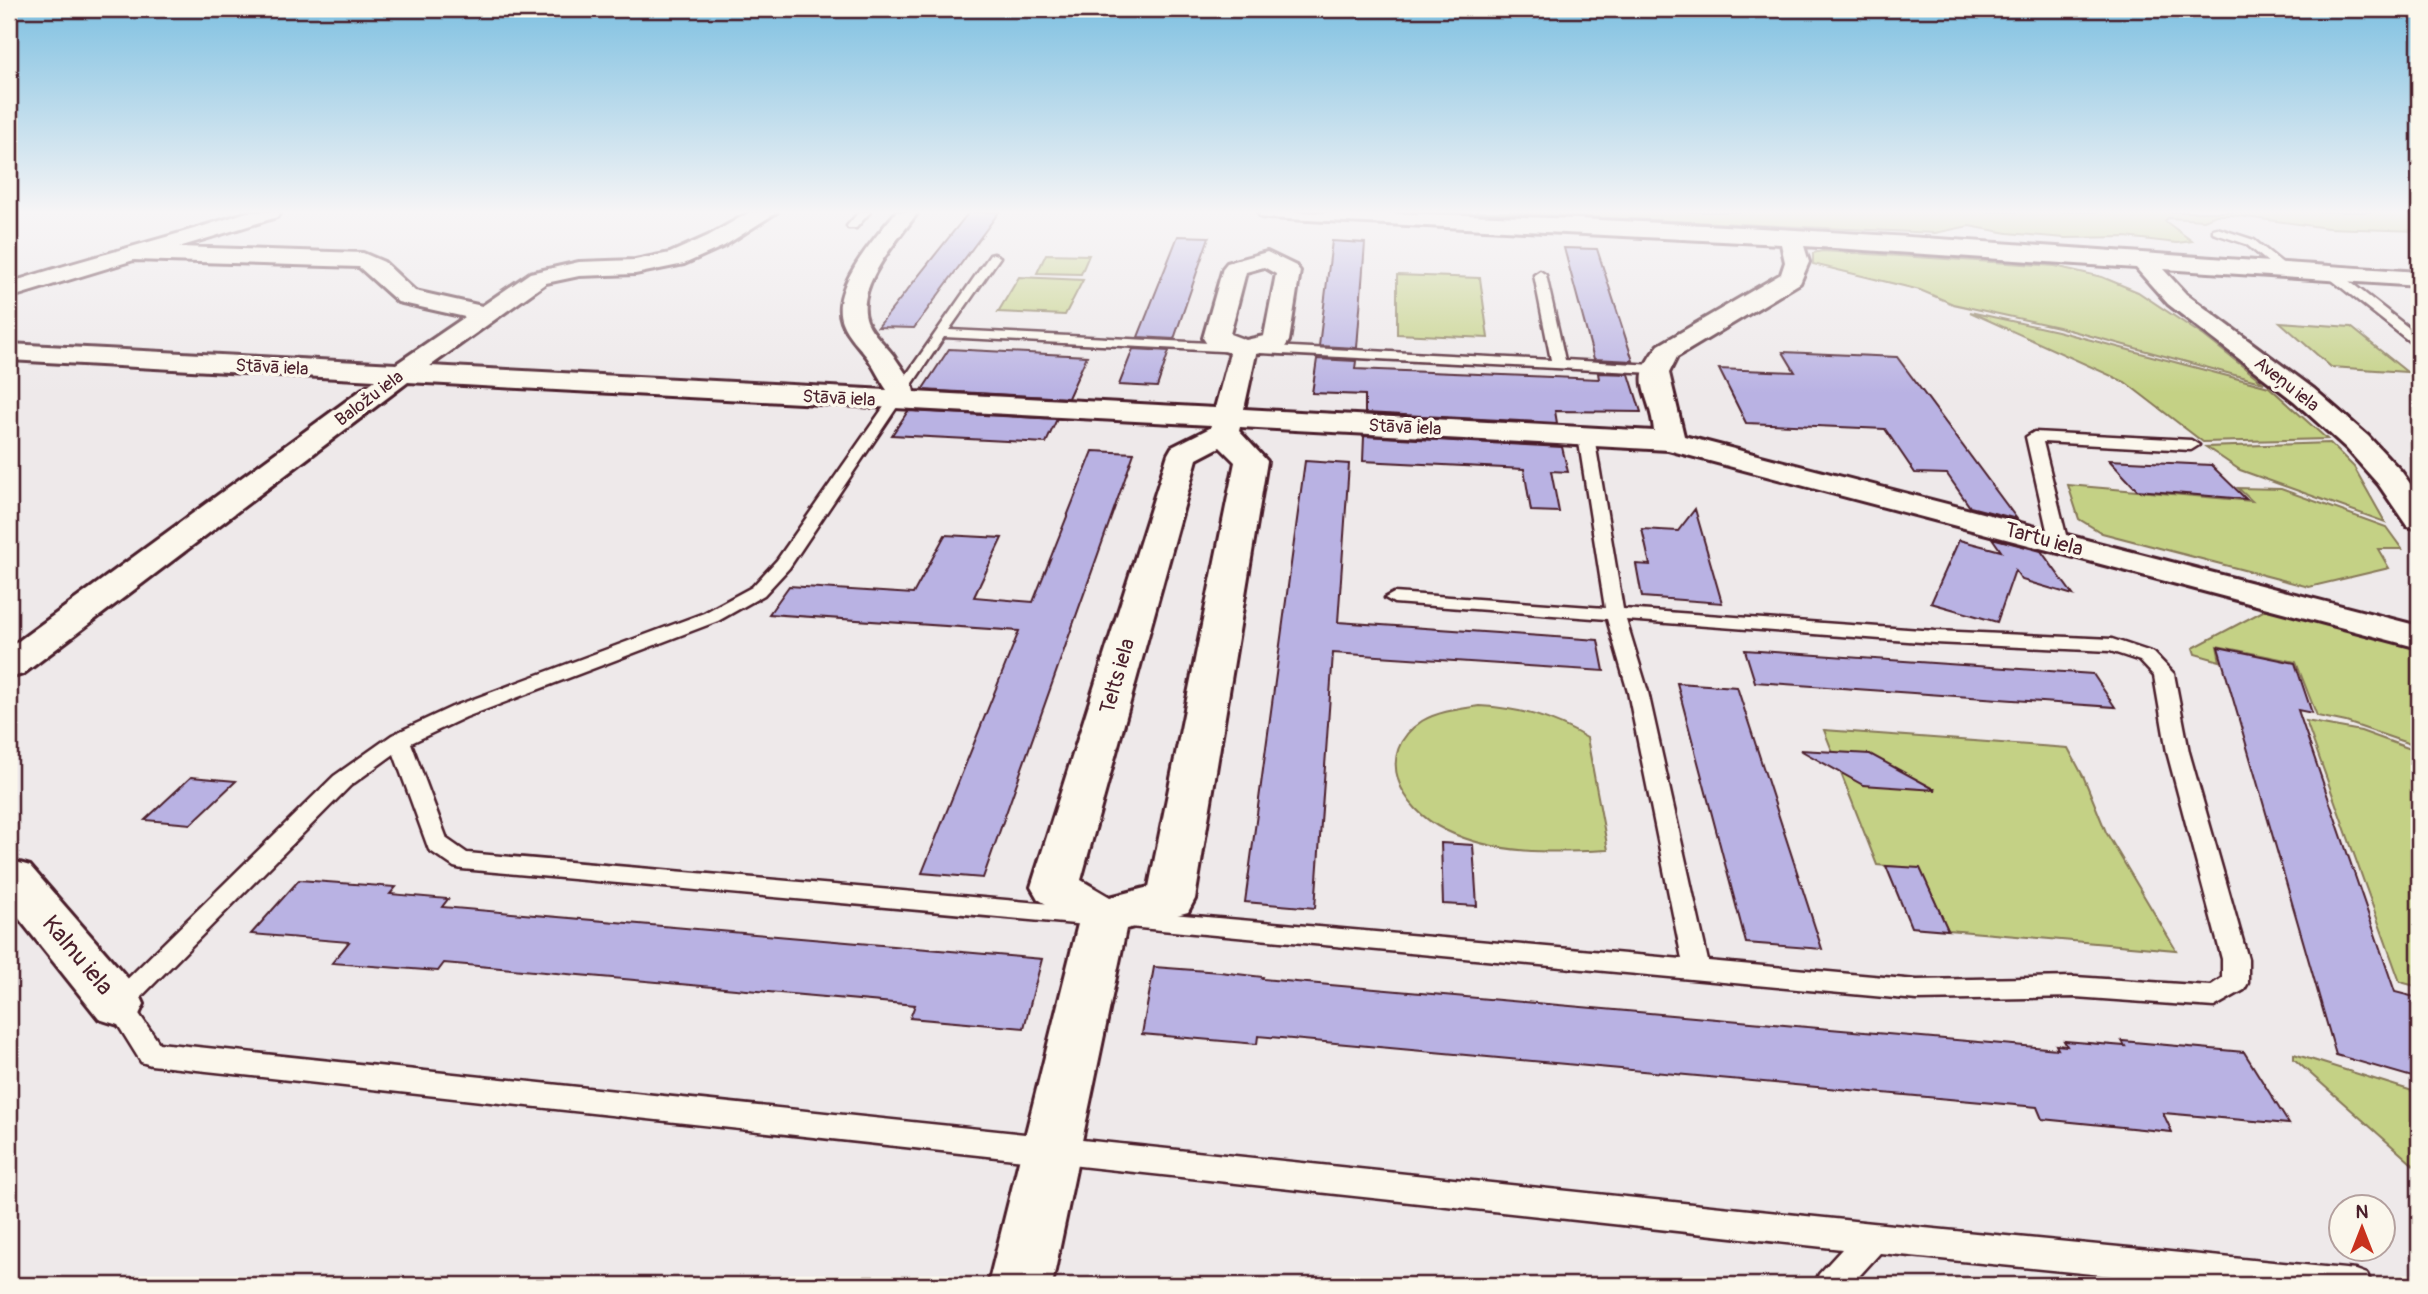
<svg xmlns="http://www.w3.org/2000/svg" width="2428" height="1294" font-family="Pangolin,sans-serif">
<rect width="100%" height="100%" fill="#eee9ea"/>
<filter id="ink" filterUnits="userSpaceOnUse"><feTurbulence type="fractalNoise" baseFrequency=".0143" numOctaves="2"/><feDisplacementMap in="SourceGraphic" scale="14" xChannelSelector="R" yChannelSelector="G"/><feConvolveMatrix kernelMatrix="1 2 1 2 8 2 1 2 1" color-interpolation-filters="sRGB"/></filter>
<g filter="url(#ink)">
<path fill="#c4d185" stroke="#877858" stroke-width="2" d="M 1475,212 L 2419,212 L 2419,231 L 2328,228 L 2231,215 L 2216,215 L 2204,220 L 2168,218 L 2165,221 L 2192,241 L 2177,243 L 2125,237 L 2065,238 L 2008,233 L 1969,226 L 1935,233 Z
M 1822,251 L 2055,266 L 2102,277 L 2138,292 L 2204,336 L 2264,383 L 2058,327 L 1953,304 L 1920,290 L 1813,264 L 1813,253 Z
M 1046,254 L 1089,255 L 1081,274 L 1037,273 Z
M 1397,275 L 1480,278 L 1488,338 L 1397,334 Z
M 1019,277 L 1083,280 L 1065,315 L 998,312 Z
M 1970,312 L 2057,331 L 2269,387 L 2327,439 L 2203,442 L 2125,382 Z
M 2280,322 L 2351,327 L 2407,372 L 2331,367 Z
M 2330,443 L 2354,467 L 2385,522 L 2240,470 L 2206,447 Z
M 2068,485 L 2252,501 L 2238,488 L 2281,489 L 2386,527 L 2402,549 L 2378,549 L 2389,568 L 2309,587 L 2102,533 L 2079,519 Z
M 2265,610 L 2277,610 L 2419,648 L 2419,747 L 2346,722 L 2317,716 L 2296,662 L 2217,646 L 2220,661 L 2195,654 L 2193,648 Z
M 1479,706 C 1519,708 1552,717 1587,738 L 1608,850 C 1552,853 1496,855 1445,830 C 1401,809 1372,754 1422,721 C 1439,711 1460,709 1479,706 Z
M 2306,721 L 2361,731 L 2419,752 L 2419,987 L 2400,982 Z
M 1824,730 L 2068,748 L 2084,778 L 2106,832 L 2176,950 L 1948,930 L 1920,869 L 1877,865 Z
M 2294,1054 L 2419,1093 L 2419,1170 L 2294,1059 Z"/>
<path fill="#b9b2e3" stroke="#4a1f2b" stroke-width="2" d="M 969,212 L 999,212 L 914,328 L 878,327 Z
M 1178,236 L 1209,237 L 1174,339 L 1138,337 Z
M 1332,241 L 1365,243 L 1357,348 L 1319,346 Z
M 1564,248 L 1597,249 L 1633,361 L 1594,359 Z
M 949,349 L 1087,356 L 1068,398 L 922,390 Z
M 1133,349 L 1169,351 L 1157,387 L 1119,385 Z
M 1783,352 L 1897,357 L 2017,519 L 1970,507 L 1947,474 L 1915,473 L 1885,429 L 1746,423 L 1719,369 L 1795,372 Z
M 1317,359 L 1356,361 L 1355,369 L 1599,379 L 1598,373 L 1629,374 L 1641,412 L 1555,411 L 1557,423 L 1365,413 L 1365,395 L 1312,393 Z
M 908,411 L 1057,419 L 1046,443 L 892,435 Z
M 1364,436 L 1562,447 L 1568,472 L 1551,471 L 1559,512 L 1531,511 L 1524,469 L 1363,461 Z
M 1093,451 L 1134,453 L 983,878 L 922,873 L 1019,631 L 769,614 L 789,586 L 913,594 L 945,535 L 1002,538 L 974,597 L 1033,602 Z
M 2109,460 L 2211,465 L 2246,499 L 2137,490 Z
M 1305,461 L 1349,464 L 1338,622 L 1598,640 L 1604,671 L 1333,653 L 1315,908 L 1245,902 Z
M 1695,509 L 1722,603 L 1642,597 L 1636,564 L 1650,565 L 1642,529 L 1678,531 Z
M 1992,538 L 2041,551 L 2073,595 L 2022,580 L 2015,570 L 1997,622 L 1931,603 L 1959,540 L 2001,551 Z
M 2218,647 L 2295,663 L 2312,713 L 2298,710 L 2395,992 L 2415,997 L 2419,1010 L 2419,1079 L 2336,1055 Z
M 1745,650 L 2093,674 L 2115,707 L 1755,682 Z
M 1677,683 L 1737,687 L 1822,949 L 1746,943 Z
M 1800,750 L 1870,754 L 1936,790 L 1863,785 Z
M 191,777 L 236,781 L 191,824 L 145,820 Z
M 1441,843 L 1473,845 L 1477,906 L 1443,904 Z
M 1886,866 L 1920,868 L 1948,930 L 1911,927 Z
M 299,880 L 396,887 L 390,894 L 448,899 L 442,907 L 1042,959 L 1024,1028 L 910,1018 L 915,1005 L 444,963 L 438,971 L 332,963 L 349,942 L 251,934 Z
M 1154,967 L 1220,972 L 1263,977 L 1262,979 L 2058,1049 L 2056,1045 L 2067,1046 L 2064,1041 L 2125,1046 L 2122,1041 L 2244,1052 L 2289,1124 L 2163,1113 L 2172,1132 L 2042,1119 L 2037,1107 L 1258,1036 L 1257,1044 L 1142,1034 Z"/>
<g fill="none" stroke-linecap="round" stroke-linejoin="round">
<defs>
<path id="service" d="M 859,212 L 870,212 L 856,228 L 848,228 L 847,226 Z
M 2217,228 L 2254,240 L 2291,270 L 2281,273 L 2246,244 L 2213,233 L 2213,229 Z
M 994,254 L 1000,257 L 949,330 L 1551,360 L 1534,275 L 1540,271 L 1546,275 L 1565,360 L 1654,365 L 1661,369 L 1654,373 L 944,337 L 789,568 L 764,595 L 718,621 L 466,717 L 411,743 L 447,839 L 467,853 L 1086,907 L 1095,909 L 1098,916 L 1095,923 L 1086,925 L 462,869 L 454,867 L 429,850 L 394,754 L 350,786 L 133,1005 L 159,1043 L 1873,1223 L 2356,1270 L 2367,1274 L 2372,1285 L 2203,1285 L 1880,1253 L 1851,1285 L 1814,1285 L 1819,1274 L 1842,1249 L 151,1065 L 141,1062 L 105,1004 L 109,997 L 334,776 L 392,735 L 452,707 L 704,613 L 752,587 L 777,560 L 990,255 Z
M 2327,270 L 2335,270 L 2419,336 L 2419,346 L 2414,345 L 2327,276 Z
M 1586,431 L 1594,436 L 1623,609 L 1935,631 L 2112,639 L 2154,653 L 2174,674 L 2189,752 L 2248,959 L 2248,983 L 2244,990 L 2214,1007 L 2075,997 L 1917,1000 L 1118,926 L 1115,919 L 1118,912 L 1127,910 L 1682,959 L 1628,692 L 1607,619 L 1394,603 L 1385,598 L 1394,593 L 1605,608 L 1578,436 ZM 1626,620 L 1935,643 L 2110,651 L 2140,661 L 2154,676 L 2167,752 L 2222,959 L 2222,978 L 2210,986 L 2075,977 L 1917,980 L 1708,961 L 1648,692 Z
M 2034,432 L 2191,440 L 2199,445 L 2191,450 L 2043,442 L 2068,543 L 2059,548 L 2050,543 L 2026,437 Z"/>
<path id="minor" d="M 247,212 L 280,212 L 277,217 L 179,247 L 363,253 L 384,262 L 415,291 L 482,306 L 530,273 L 579,262 L 635,260 L 670,253 L 708,236 L 750,212 L 777,212 L 724,246 L 684,264 L 635,274 L 579,276 L 546,283 L 430,366 L 887,390 C 880,380 875,368 867,357 C 859,346 847,336 842,322 C 829,288 876,237 896,212 L 918,212 C 899,239 854,286 867,321 C 872,334 885,344 893,355 C 900,366 913,381 914,392 L 1215,408 L 1230,353 L 1207,344 L 1203,338 L 1223,268 L 1227,263 L 1267,252 L 1296,266 L 1300,271 L 1289,341 L 1285,347 L 1256,354 L 1244,409 L 1654,431 C 1651,392 1627,382 1659,345 L 1781,274 L 1785,262 L 1781,244 L 1269,218 L 1261,217 L 1258,212 C 1646,212 2033,247 2419,272 L 2419,286 L 2163,269 L 2186,294 L 2314,389 L 2368,436 L 2401,471 L 2419,496 L 2419,529 L 2407,526 L 2379,485 L 2346,448 L 2294,401 L 2168,304 L 2136,268 L 1804,246 L 1809,262 L 1800,283 L 1677,357 L 1669,373 L 1684,436 L 2419,626 L 2419,648 L 1668,450 L 1240,427 L 1239,431 L 1267,461 L 1195,899 L 1188,912 L 1126,929 L 1052,1285 L 988,1285 L 1078,924 L 1038,899 L 1031,887 L 1168,454 L 1172,447 L 1210,428 L 1211,425 L 408,382 L 23,674 L 9,678 L 9,648 L 375,380 L 9,360 L 9,344 L 396,364 L 465,317 L 398,302 L 359,267 L 134,260 L 9,298 L 9,283 C 88,257 168,239 247,212 ZM 1264,267 L 1276,274 L 1264,336 L 1246,340 L 1230,334 L 1246,272 ZM 1220,447 L 1235,462 L 1149,887 L 1110,897 L 1081,880 L 1197,459 Z
M 9,860 L 30,866 L 137,989 L 144,1004 L 137,1019 L 118,1025 L 99,1019 L 9,906 Z"/>
</defs>
<use href="#service" stroke="#4a1f2b" stroke-width="5"/>
<use href="#minor" stroke="#4a1f2b" stroke-width="6"/>
<use href="#service" fill="#fbf7ec" fill-rule="evenodd"/>
<use href="#minor" fill="#fbf7ec" fill-rule="evenodd"/>
</g>
</g>
<linearGradient id="sky" x2="0" y2="1"><stop stop-color="#7ec0e1"/><stop offset="0.54" stop-color="#f7f5f6"/><stop offset="1" stop-color="#f7f5f6" stop-opacity="0"/></linearGradient>
<rect width="2428" height="393" fill="url(#sky)"/>
<g text-anchor="middle" stroke-width="7" stroke-linejoin="round" paint-order="stroke">
<g font-size="18" fill="#4a1f2b" stroke="#fbf7ec">
<text transform="translate(272 367) rotate(3)" y="6">Stāvā iela</text>
<text transform="translate(2287 384) rotate(38)" y="6">Aveņu iela</text>
<text transform="translate(369 398) rotate(-37)" y="6">Baložu iela</text>
<text transform="translate(839 398) rotate(3)" y="6">Stāvā iela</text>
<text transform="translate(1405 427) rotate(3)" y="6">Stāvā iela</text>
</g>
<g font-size="21" fill="#4a1f2b" stroke="#fbf7ec">
<text transform="translate(2044 539) rotate(15)" y="7">Tartu iela</text>
<text transform="translate(1117 676) rotate(-74)" y="7">Telts iela</text>
</g>
<g font-size="24" fill="#4a1f2b" stroke="#fbf7ec">
<text transform="translate(78 955) rotate(50)" y="8">Kalnu iela</text>
</g>
</g>
<rect width="2428" height="1294" fill="none" stroke="#fbf7ec" stroke-width="35"/>
<rect x="18" y="18" width="2393" height="1259" fill="none" stroke="#4a1f2b" stroke-width="2.5" filter="url(#ink)"/>
<g transform="translate(2362 1228)"><circle r="33" fill="#fbf7ec" stroke="#b4a19f" stroke-width="2"/>
<path d="M0-5L12 26L0 18L-12 26Z" fill="#c8321e"/>
<text y="-10" font-size="19" font-weight="bold" text-anchor="middle" fill="#4a1f2b">N</text>
</g>
</svg>
